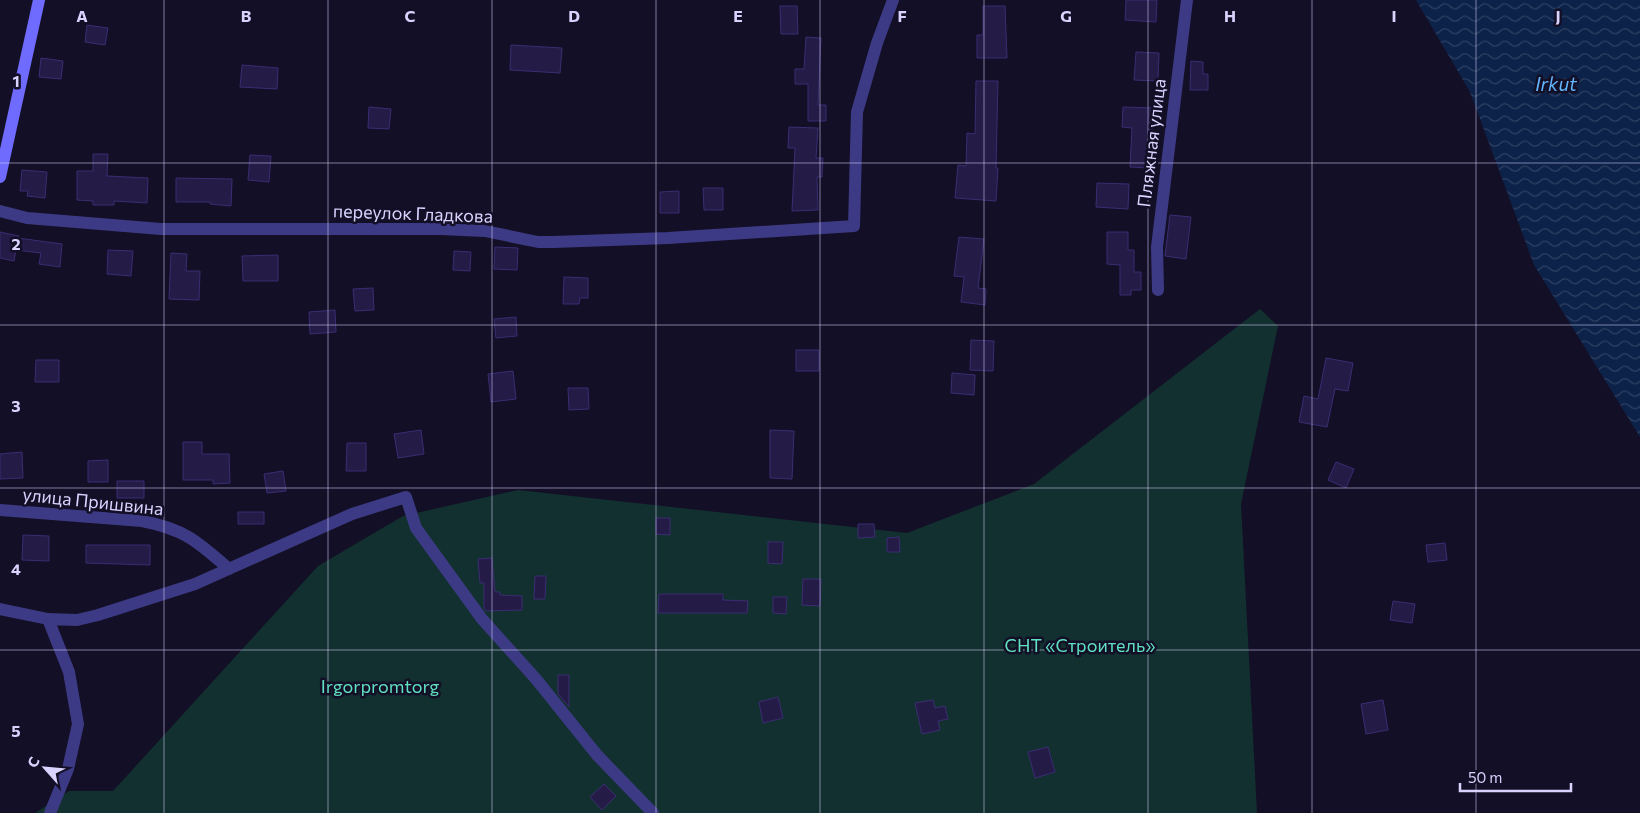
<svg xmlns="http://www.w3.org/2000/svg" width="1640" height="813" font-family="Commissioner,sans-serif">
<defs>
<pattern id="water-waves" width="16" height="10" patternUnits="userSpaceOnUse" patternTransform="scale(1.25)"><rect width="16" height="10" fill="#0c2248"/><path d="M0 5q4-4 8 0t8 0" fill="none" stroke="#2f4163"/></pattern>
</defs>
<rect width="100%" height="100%" fill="#130f26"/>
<path fill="#12302f" d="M 1260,309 L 1278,326 L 1241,504 L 1257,813 L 35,813 L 69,791 L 113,791 L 318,566 L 403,516 L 518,490 L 907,533 L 1034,484 Z"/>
<path fill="url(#water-waves)" d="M 1416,0 L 1640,0 L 1640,437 L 1534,265 L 1470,92 Z"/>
<path fill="#241b47" stroke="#3b2d73" d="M 1126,0 L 1157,0 L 1156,22 L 1125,20 Z
M 780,6 L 797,6 L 798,34 L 781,34 Z
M 983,6 L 1005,6 L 1007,58 L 977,58 L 977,35 L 983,35 Z
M 87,25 L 108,28 L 105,45 L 85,42 Z
M 806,37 L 821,38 L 818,105 L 826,105 L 826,121 L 808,121 L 808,84 L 795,84 L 795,69 L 804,69 Z
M 511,45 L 562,48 L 560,73 L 510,70 Z
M 1136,52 L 1159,53 L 1158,81 L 1134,80 Z
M 41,58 L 63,61 L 61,79 L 39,77 Z
M 1191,61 L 1203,62 L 1203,74 L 1208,74 L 1208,90 L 1190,90 Z
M 242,65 L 278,68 L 277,89 L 240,87 Z
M 976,81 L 998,81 L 996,168 L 998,168 L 996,201 L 955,198 L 958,165 L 966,166 L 967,133 L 975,134 Z
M 369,107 L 391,109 L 389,129 L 368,128 Z
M 1123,107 L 1154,108 L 1153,129 L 1150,129 L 1148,168 L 1130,167 L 1132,128 L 1122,127 Z
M 789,127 L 818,128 L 816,158 L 823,158 L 822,177 L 817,177 L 818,210 L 792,211 L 795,148 L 788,148 Z
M 93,154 L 108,154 L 107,176 L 148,178 L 147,203 L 114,201 L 114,205 L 93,205 L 93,201 L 77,200 L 77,171 L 93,171 Z
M 250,155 L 271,156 L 269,182 L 248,180 Z
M 22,170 L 47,172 L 45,198 L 27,196 L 28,191 L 20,191 Z
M 176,178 L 232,179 L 231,206 L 210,204 L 210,202 L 176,202 Z
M 1097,183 L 1129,184 L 1128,209 L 1096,207 Z
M 703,188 L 723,188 L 723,210 L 704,210 Z
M 679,191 L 679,213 L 660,213 L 660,192 Z
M 1170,215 L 1191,217 L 1186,259 L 1165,256 Z
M 0,232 L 19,236 L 18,238 L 62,244 L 60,267 L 39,264 L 41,253 L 16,250 L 14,261 L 0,258 Z
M 1107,232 L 1128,232 L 1128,250 L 1134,250 L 1134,272 L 1141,272 L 1141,290 L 1131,290 L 1131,295 L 1120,295 L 1120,265 L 1107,264 Z
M 959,237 L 984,239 L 978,288 L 986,289 L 985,305 L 961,302 L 964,277 L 954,276 Z
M 495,247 L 518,248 L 517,270 L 494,269 Z
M 108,250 L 133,251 L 131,276 L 107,274 Z
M 454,251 L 471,252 L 470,271 L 453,270 Z
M 171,253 L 187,254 L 186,271 L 200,271 L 199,300 L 169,299 Z
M 278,255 L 278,281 L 243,281 L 242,256 Z
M 564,277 L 588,278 L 588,298 L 580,298 L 579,304 L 563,304 Z
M 373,288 L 374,310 L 355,311 L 353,289 Z
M 335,310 L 336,332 L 310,334 L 309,312 Z
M 516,317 L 517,336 L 496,338 L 494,319 Z
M 971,340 L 994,341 L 993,371 L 970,370 Z
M 796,350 L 819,350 L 819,371 L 796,371 Z
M 1326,358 L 1353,363 L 1348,391 L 1335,389 L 1327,427 L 1299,422 L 1304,396 L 1318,399 Z
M 36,360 L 59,360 L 59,382 L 35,382 Z
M 513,371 L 516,399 L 491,402 L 488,374 Z
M 952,373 L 975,375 L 974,395 L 951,393 Z
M 568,388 L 588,388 L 589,409 L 569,410 Z
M 421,430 L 424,454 L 398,458 L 394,434 Z
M 770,430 L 794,431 L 792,479 L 770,478 Z
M 183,442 L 202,442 L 202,454 L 229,454 L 230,483 L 213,484 L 213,480 L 183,480 Z
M 347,443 L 366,443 L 366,471 L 346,471 Z
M 22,452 L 23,478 L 0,479 L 0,454 Z
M 108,460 L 108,482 L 88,482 L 88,461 Z
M 1336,462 L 1354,469 L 1346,488 L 1328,480 Z
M 283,471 L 286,491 L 267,493 L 264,474 Z
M 117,481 L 144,481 L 144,498 L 117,498 Z
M 238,512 L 264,512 L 264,524 L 238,524 Z
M 656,518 L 670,518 L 670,535 L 656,534 Z
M 858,524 L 874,524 L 875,537 L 858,538 Z
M 23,535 L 49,536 L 49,561 L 22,560 Z
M 899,537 L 900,552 L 887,552 L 887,538 Z
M 768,542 L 783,542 L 782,564 L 768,563 Z
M 1445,543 L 1447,560 L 1428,562 L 1426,545 Z
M 86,545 L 150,545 L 150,565 L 86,563 Z
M 492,558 L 495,592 L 500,592 L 500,595 L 522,596 L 522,610 L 486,611 L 484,608 L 484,583 L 480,583 L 478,559 Z
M 535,576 L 546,576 L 545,599 L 534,599 Z
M 803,579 L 821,579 L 820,606 L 802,605 Z
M 659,594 L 723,594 L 723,600 L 748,601 L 747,613 L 658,613 Z
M 773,597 L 787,597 L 786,614 L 773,613 Z
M 1393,601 L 1415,604 L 1412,623 L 1390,620 Z
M 558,675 L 569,675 L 569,707 L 558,694 Z
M 778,697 L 783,718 L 763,723 L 759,702 Z
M 933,700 L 935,708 L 945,706 L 948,719 L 938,721 L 940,730 L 922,734 L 915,703 Z
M 1383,700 L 1388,730 L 1366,734 L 1361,704 Z
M 1048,747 L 1055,772 L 1035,778 L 1028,752 Z
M 604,784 L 616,796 L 602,810 L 590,797 Z"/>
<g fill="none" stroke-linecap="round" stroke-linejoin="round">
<path stroke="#3d3a85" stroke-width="12" d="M 0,211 L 27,218 L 161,229 L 440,229 L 485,231 L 538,242 L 553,242 L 668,238 L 854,226 L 857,112 L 877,43 L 893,0
M 1158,290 L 1157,247 L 1187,0
M 0,510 L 142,521 C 184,529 197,541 229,569
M 0,609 L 48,619 L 77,620 L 98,615 L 195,584 L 352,514 L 406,497 L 416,528 L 482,619 L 536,679 L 597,755 L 653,813
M 48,619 L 69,672 L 78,724 L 68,769 L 50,813"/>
<path stroke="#6f6bff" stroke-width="12" d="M 0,177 L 39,0"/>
</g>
<path fill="none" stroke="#d9d4ff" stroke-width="1" stroke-opacity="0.55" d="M 164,0 L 164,813M 328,0 L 328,813M 492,0 L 492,813M 656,0 L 656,813M 820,0 L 820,813M 984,0 L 984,813M 1148,0 L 1148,813M 1312,0 L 1312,813M 1476,0 L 1476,813M 0,163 L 1640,163M 0,325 L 1640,325M 0,488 L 1640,488M 0,650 L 1640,650"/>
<g text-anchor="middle" stroke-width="5" stroke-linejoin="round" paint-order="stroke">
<g font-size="18" fill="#d9d4ff" stroke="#130f26">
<text transform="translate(1152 143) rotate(-83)" y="6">Пляжная улица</text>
<text transform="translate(413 214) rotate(2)" y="6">переулок Гладкова</text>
<text transform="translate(93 502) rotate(6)" y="6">улица Пришвина</text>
</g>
<g font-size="18" fill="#5fe0c0" stroke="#130f26">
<text x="1080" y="652">СНТ «Строитель»</text>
<text x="380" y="693">Irgorpromtorg</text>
</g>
<g font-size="19" font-style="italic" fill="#62b6ff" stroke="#130f26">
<text x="1556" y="91">Irkut</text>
</g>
</g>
<g font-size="16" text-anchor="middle" font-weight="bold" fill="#d9d4ff" stroke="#130f26" stroke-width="5" stroke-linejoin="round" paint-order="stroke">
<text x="82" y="22">A</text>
<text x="246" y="22">B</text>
<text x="410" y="22">C</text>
<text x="574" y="22">D</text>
<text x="738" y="22">E</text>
<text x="902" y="22">F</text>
<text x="1066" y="22">G</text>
<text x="1230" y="22">H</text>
<text x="1394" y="22">I</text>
<text x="1558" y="22">J</text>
<text x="16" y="87">1</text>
<text x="16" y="250">2</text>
<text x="16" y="412">3</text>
<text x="16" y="575">4</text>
<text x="16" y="737">5</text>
</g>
<g transform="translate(45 768) rotate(297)" stroke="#130f26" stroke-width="4" paint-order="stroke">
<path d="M0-4L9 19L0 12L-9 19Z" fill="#d9d4ff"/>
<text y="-8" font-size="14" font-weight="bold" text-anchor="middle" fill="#d9d4ff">С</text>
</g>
<path d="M1460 783v8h111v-8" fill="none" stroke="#d9d4ff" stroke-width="2.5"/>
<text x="1468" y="783" font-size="15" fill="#d9d4ff" stroke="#130f26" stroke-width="4" paint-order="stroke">50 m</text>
</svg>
